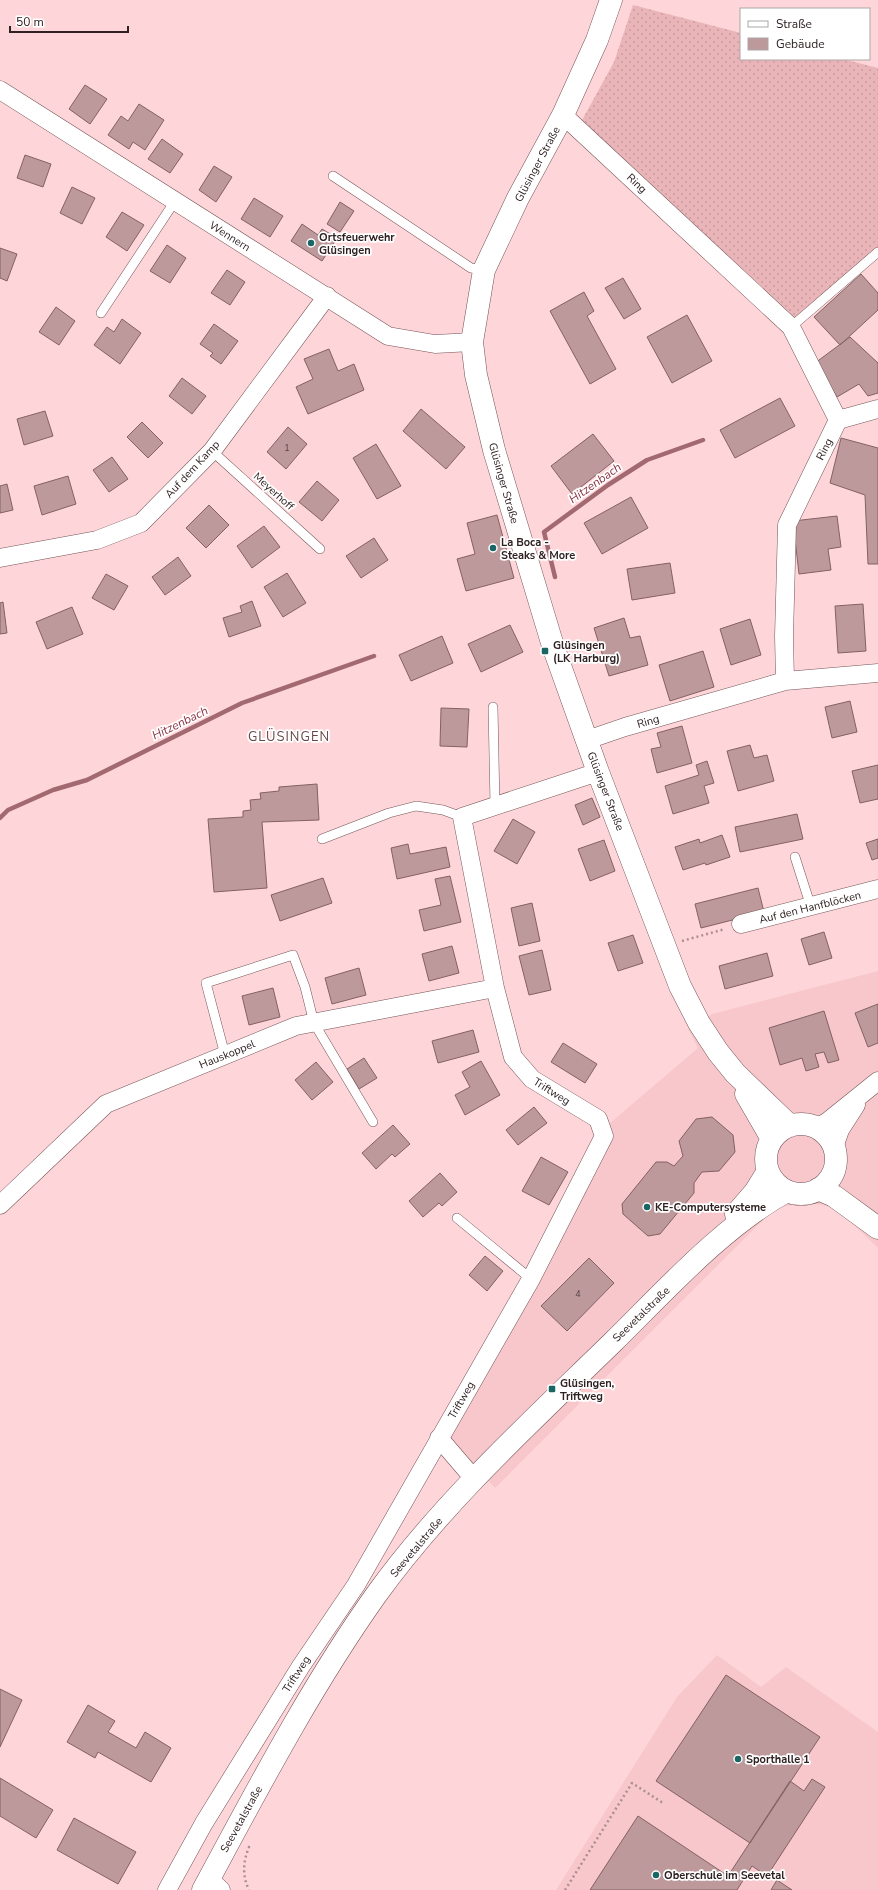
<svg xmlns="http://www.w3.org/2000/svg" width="878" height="1890" font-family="'Nunito Sans',sans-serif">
<defs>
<pattern id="grass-dots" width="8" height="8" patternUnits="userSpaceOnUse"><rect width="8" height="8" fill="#eab5b9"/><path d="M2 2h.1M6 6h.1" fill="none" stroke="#c99b9f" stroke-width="1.8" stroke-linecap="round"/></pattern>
</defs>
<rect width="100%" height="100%" fill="#fed6d9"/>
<path fill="#f7c7cb" d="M 878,971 L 878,1248 L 836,1208 L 806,1202 L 774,1209 L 495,1488 L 438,1427 L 497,1325 L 596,1135 L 698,1048 L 688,1029 L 712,1014 Z
M 717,1655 L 761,1687 L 786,1667 L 878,1732 L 878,1890 L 556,1890 L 677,1697 Z"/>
<path fill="url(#grass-dots)" d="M 633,5 L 741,33 L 741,59 L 843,59 L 878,68 L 878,247 L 796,318 L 581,122 L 614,62 Z"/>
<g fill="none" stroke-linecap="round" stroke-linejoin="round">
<path stroke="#a26a70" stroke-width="4.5" d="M 555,577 L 544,532 L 608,485 L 647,460 L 703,440
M 0,818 L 8,810 L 53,790 L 87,780 L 242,703 L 374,656"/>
</g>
<path fill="#be999c" stroke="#836163" d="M 85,85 L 107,99 L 90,124 L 69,109 Z
M 139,104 L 164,120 L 145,150 L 133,142 L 129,149 L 108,135 L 121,116 L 128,121 Z
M 162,139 L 183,154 L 170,173 L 148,159 Z
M 25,155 L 51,164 L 43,187 L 17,178 Z
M 214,166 L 232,177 L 216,202 L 199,190 Z
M 72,187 L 95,198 L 82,224 L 60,213 Z
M 254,198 L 283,216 L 270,237 L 241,219 Z
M 340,202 L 354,211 L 340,232 L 327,224 Z
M 122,212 L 144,225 L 127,251 L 106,237 Z
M 302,224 L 318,235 L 322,229 L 337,238 L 322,261 L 291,241 Z
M 167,245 L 186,258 L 170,283 L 150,271 Z
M 0,248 L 17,254 L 7,281 L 0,278 Z
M 227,270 L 245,282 L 230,305 L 211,293 Z
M 861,274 L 878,293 L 878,310 L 840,345 L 814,317 Z
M 623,278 L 641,309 L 624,319 L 605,288 Z
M 584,292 L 594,311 L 587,316 L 616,369 L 590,384 L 550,311 Z
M 56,307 L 75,321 L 59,345 L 39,332 Z
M 687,315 L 712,361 L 672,383 L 647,337 Z
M 122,319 L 141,333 L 120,364 L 94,345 L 107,327 L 114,332 Z
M 214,324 L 238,341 L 221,364 L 210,356 L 213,353 L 200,344 Z
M 850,337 L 878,363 L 878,393 L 868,396 L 859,384 L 837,397 L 815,363 Z
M 329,349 L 338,371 L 354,364 L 364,390 L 308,414 L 296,387 L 313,379 L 304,359 Z
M 182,378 L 206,396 L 192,414 L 169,396 Z
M 780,398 L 795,426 L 735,458 L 720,430 Z
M 421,409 L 465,447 L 446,469 L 403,431 Z
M 45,411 L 53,436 L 24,445 L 17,419 Z
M 142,422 L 163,443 L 148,458 L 127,437 Z
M 288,427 L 307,444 L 286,469 L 267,452 Z
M 593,434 L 614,461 L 572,494 L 551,466 Z
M 841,438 L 878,448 L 878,564 L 868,564 L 865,495 L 830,483 Z
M 376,444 L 401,486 L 377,499 L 353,458 Z
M 112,457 L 128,479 L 109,492 L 93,470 Z
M 68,476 L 76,504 L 42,515 L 34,486 Z
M 317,481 L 339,500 L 322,521 L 299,502 Z
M 7,484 L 13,510 L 0,513 L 0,486 Z
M 631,497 L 648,528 L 602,554 L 584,523 Z
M 209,505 L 229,525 L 206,548 L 186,528 Z
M 497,515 L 514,578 L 466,591 L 457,559 L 475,554 L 467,523 Z
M 837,516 L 841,547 L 828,549 L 831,570 L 799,574 L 793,521 Z
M 264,526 L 280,547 L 252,568 L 237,546 Z
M 374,538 L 388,560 L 361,578 L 346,556 Z
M 178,557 L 191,576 L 165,595 L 152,577 Z
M 670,563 L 675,593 L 632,600 L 627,569 Z
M 287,573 L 306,603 L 283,617 L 264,587 Z
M 106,574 L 128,586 L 114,610 L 92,598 Z
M 252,601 L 261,626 L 229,637 L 223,618 L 242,612 L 240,606 Z
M 3,602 L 7,633 L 0,634 L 0,603 Z
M 863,604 L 866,651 L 838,653 L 835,606 Z
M 72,607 L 83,634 L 47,649 L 36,622 Z
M 624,618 L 630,638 L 640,636 L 648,665 L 609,676 L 594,628 Z
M 750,619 L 761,655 L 731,665 L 720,629 Z
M 510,625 L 523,652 L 481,672 L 468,644 Z
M 442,636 L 453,663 L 411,681 L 399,655 Z
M 703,651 L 714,687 L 670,701 L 659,665 Z
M 850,701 L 857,732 L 832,738 L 825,707 Z
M 441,708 L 469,709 L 467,747 L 440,746 Z
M 682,726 L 692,763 L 657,773 L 651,749 L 661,747 L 657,733 Z
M 750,745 L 754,758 L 767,755 L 774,781 L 738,791 L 727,751 Z
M 707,761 L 714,783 L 704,786 L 709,803 L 673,814 L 665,786 L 699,775 L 696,765 Z
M 878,765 L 878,799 L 860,803 L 852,771 Z
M 317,784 L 319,820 L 262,822 L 267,888 L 214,892 L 208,819 L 243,817 L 243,811 L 251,810 L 250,800 L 261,799 L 260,793 L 279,791 L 279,787 Z
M 592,798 L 600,817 L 583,825 L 575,805 Z
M 797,814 L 803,839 L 740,852 L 735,827 Z
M 513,819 L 535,832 L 517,864 L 494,851 Z
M 722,835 L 730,857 L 706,865 L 705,863 L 683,870 L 675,847 L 699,839 L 700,843 Z
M 878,839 L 878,858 L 872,860 L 866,843 Z
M 604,840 L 615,871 L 590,881 L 578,849 Z
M 408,844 L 410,854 L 446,847 L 450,867 L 397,879 L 391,848 Z
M 450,876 L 461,922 L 424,931 L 419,910 L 441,905 L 435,879 Z
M 323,878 L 332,903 L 280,921 L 271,895 Z
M 758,888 L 764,912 L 701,928 L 695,904 Z
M 532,903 L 540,941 L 519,946 L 511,908 Z
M 824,932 L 832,958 L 809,965 L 801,939 Z
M 633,935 L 643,963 L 618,971 L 608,943 Z
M 452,946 L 459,973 L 429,981 L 422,954 Z
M 542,950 L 551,990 L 529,995 L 519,956 Z
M 767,953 L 773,976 L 725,989 L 719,966 Z
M 359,968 L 366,995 L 332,1004 L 325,978 Z
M 273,988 L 280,1017 L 249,1025 L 242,996 Z
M 878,1004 L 878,1043 L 868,1047 L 855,1013 Z
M 824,1011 L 839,1060 L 828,1063 L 824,1052 L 815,1054 L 819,1067 L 806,1071 L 802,1058 L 780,1065 L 769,1028 Z
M 473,1030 L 479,1052 L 438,1063 L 432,1041 Z
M 563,1043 L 597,1064 L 585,1083 L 551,1062 Z
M 364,1058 L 377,1078 L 359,1089 L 347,1069 Z
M 481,1061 L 500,1095 L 465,1115 L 455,1095 L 470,1087 L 462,1072 Z
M 316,1062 L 333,1082 L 312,1100 L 295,1080 Z
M 534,1107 L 547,1123 L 518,1145 L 506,1130 Z
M 712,1117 L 733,1135 L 735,1152 L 719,1171 L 702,1172 L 694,1183 L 694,1193 L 660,1234 L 648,1236 L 623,1214 L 622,1204 L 656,1162 L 667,1162 L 674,1166 L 683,1156 L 679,1141 L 696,1119 Z
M 393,1125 L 410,1144 L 395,1157 L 392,1154 L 376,1169 L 362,1153 Z
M 541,1157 L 568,1172 L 549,1205 L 522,1191 Z
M 440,1173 L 457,1192 L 442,1206 L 439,1203 L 423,1217 L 409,1201 Z
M 485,1256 L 503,1271 L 487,1291 L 469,1275 Z
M 589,1258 L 614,1283 L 567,1331 L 541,1306 Z
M 726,1675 L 820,1737 L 750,1843 L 656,1781 Z
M 0,1689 L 22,1700 L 0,1747 Z
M 88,1705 L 115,1721 L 108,1732 L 136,1748 L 145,1732 L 171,1748 L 151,1782 L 98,1752 L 95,1758 L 67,1742 Z
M 0,1778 L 53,1810 L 36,1838 L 0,1816 Z
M 812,1779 L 825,1787 L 767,1876 L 752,1866 L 737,1890 L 590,1890 L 638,1816 L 728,1876 L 790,1781 L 804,1791 Z
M 74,1818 L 136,1852 L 118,1884 L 57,1850 Z
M 777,1880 L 792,1890 L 771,1890 Z"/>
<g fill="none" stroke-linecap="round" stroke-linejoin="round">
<defs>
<path id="lane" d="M 333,176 L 471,268 L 484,270
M 101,313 L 175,201
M 791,327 L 878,252
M 212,451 L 320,549
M 493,707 L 495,806
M 322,839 L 389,813 L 416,806 L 443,810 L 462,817
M 795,857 L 811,907
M 225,1055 L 206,983 L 293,955 L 305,987 L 314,1023 L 373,1122
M 457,1218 L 531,1279"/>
<path id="street" d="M 0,90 L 388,336 L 435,344 L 472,342
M 563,115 L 791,327 L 838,420
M 838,420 L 878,409
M 0,558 L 97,540 L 141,523 L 212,451 L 327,296
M 785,681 L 784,636 L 787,525 L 838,420
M 587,740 L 625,727 L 785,681 L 878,673
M 741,924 L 878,889
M 817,1127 L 827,1122 L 878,1081
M 834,1147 L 840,1130 L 856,1105
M 0,1205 L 106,1104 L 296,1026 L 495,988
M 439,1438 L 475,1480
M 209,1879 L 221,1890
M 167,1890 L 204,1823 L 301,1666 L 356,1585 L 531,1279 L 604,1136 L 598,1119 L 532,1079 L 513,1057 L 495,988 L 462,817 L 598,772"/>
<path id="secondary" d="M 611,0 L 597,40 L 563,115 L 518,198 L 484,270 L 472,342 L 476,375 L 494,450 L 553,646 L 598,772 L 680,986 L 699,1023 L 718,1052 L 735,1073 L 790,1126
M 746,1094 L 772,1139
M766 1159a35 35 0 1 1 70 0a35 35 0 1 1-70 0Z
M 818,1189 L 834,1196 L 878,1228
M 736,1214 L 755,1192 L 768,1171
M 203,1890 C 257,1790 310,1688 376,1595 C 442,1503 532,1421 613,1342 C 665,1291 723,1226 787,1191"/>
</defs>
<use href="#lane" stroke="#755457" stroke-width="10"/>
<use href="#street" stroke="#755457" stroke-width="19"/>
<use href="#secondary" stroke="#755457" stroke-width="23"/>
<path stroke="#ac8f91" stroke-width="2.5" stroke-dasharray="2 3" stroke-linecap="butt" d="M 682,941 L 725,929
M 248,1847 L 249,1847 C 243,1862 242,1875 249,1890
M 565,1890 L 632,1783 L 663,1803"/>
<use href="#lane" stroke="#fff" stroke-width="9"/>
<use href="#street" stroke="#fff" stroke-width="18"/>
<use href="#secondary" stroke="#fff" stroke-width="22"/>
</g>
<g fill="#196665" stroke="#fff" stroke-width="1.5">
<circle cx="311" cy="243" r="4"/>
<circle cx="493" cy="548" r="4"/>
<rect x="541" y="647" width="8" height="8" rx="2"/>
<circle cx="647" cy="1207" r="4"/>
<rect x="548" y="1385" width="8" height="8" rx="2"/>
<circle cx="738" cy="1759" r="4"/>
<circle cx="656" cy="1875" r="4"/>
</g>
<g text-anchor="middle" stroke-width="3.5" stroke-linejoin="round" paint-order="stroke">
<g font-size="9" fill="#533f40">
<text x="287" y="451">1</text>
<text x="578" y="1297">4</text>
</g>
<g font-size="11" fill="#2f2122" stroke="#fff">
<text transform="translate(537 164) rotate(-62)" y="4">Glüsinger Straße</text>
<text transform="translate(637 183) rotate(43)" y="4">Ring</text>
<text transform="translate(230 236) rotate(32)" y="4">Wennern</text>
<text transform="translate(824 449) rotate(-63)" y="4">Ring</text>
<text transform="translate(192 469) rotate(-47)" y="4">Auf dem Kamp</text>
<text transform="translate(504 483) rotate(74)" y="4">Glüsinger Straße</text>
<text transform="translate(274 491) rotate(42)" y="4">Meyerhoff</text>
<text transform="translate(648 721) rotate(-16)" y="4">Ring</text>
<text transform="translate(606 791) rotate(69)" y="4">Glüsinger Straße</text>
<text transform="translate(810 907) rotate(-14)" y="4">Auf den Hanfblöcken</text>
<text transform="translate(227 1054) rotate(-22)" y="4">Hauskoppel</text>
<text transform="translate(552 1091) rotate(32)" y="4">Triftweg</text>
<text transform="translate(641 1314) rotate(-44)" y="4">Seevetalstraße</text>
<text transform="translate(461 1400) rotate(-60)" y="4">Triftweg</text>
<text transform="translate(416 1547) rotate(-50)" y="4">Seevetalstraße</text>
<text transform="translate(296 1674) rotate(-57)" y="4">Triftweg</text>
<text transform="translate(241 1819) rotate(-61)" y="4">Seevetalstraße</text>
</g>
<g font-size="11" font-weight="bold" fill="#2f2122" stroke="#fff" text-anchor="start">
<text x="319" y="241">Ortsfeuerwehr<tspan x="319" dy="13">Glüsingen</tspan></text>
<text x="501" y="546">La Boca -<tspan x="501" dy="13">Steaks &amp; More</tspan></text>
<text x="553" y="649">Glüsingen<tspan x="553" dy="13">(LK Harburg)</tspan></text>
<text x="655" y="1211">KE-Computersysteme</text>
<text x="560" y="1387">Glüsingen,<tspan x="560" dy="13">Triftweg</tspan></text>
<text x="746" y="1763">Sporthalle 1</text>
<text x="664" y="1879">Oberschule im Seevetal</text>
</g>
<g font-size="12" font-style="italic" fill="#8b3443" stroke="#fff">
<text transform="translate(595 483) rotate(-35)" y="4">Hitzenbach</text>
<text transform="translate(180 723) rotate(-26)" y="4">Hitzenbach</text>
</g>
<g font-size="13" letter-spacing="1" fill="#664649" stroke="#fff">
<text x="289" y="741">GLÜSINGEN</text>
</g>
</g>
<rect x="740" y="8" width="130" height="52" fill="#ffffff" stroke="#aca6a7"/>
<rect x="748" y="21" width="20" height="6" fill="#ffffff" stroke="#aca6a7"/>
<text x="776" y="28" font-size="12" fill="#2f2122">Straße</text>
<rect x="748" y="38" width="20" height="12" fill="#be999c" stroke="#aca6a7"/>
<text x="776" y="48" font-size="12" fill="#2f2122">Gebäude</text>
<path d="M10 26v6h118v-6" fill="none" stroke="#2f2122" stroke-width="2"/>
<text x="16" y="26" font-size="12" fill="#2f2122" stroke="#ffffff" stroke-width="3" paint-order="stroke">50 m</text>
</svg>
